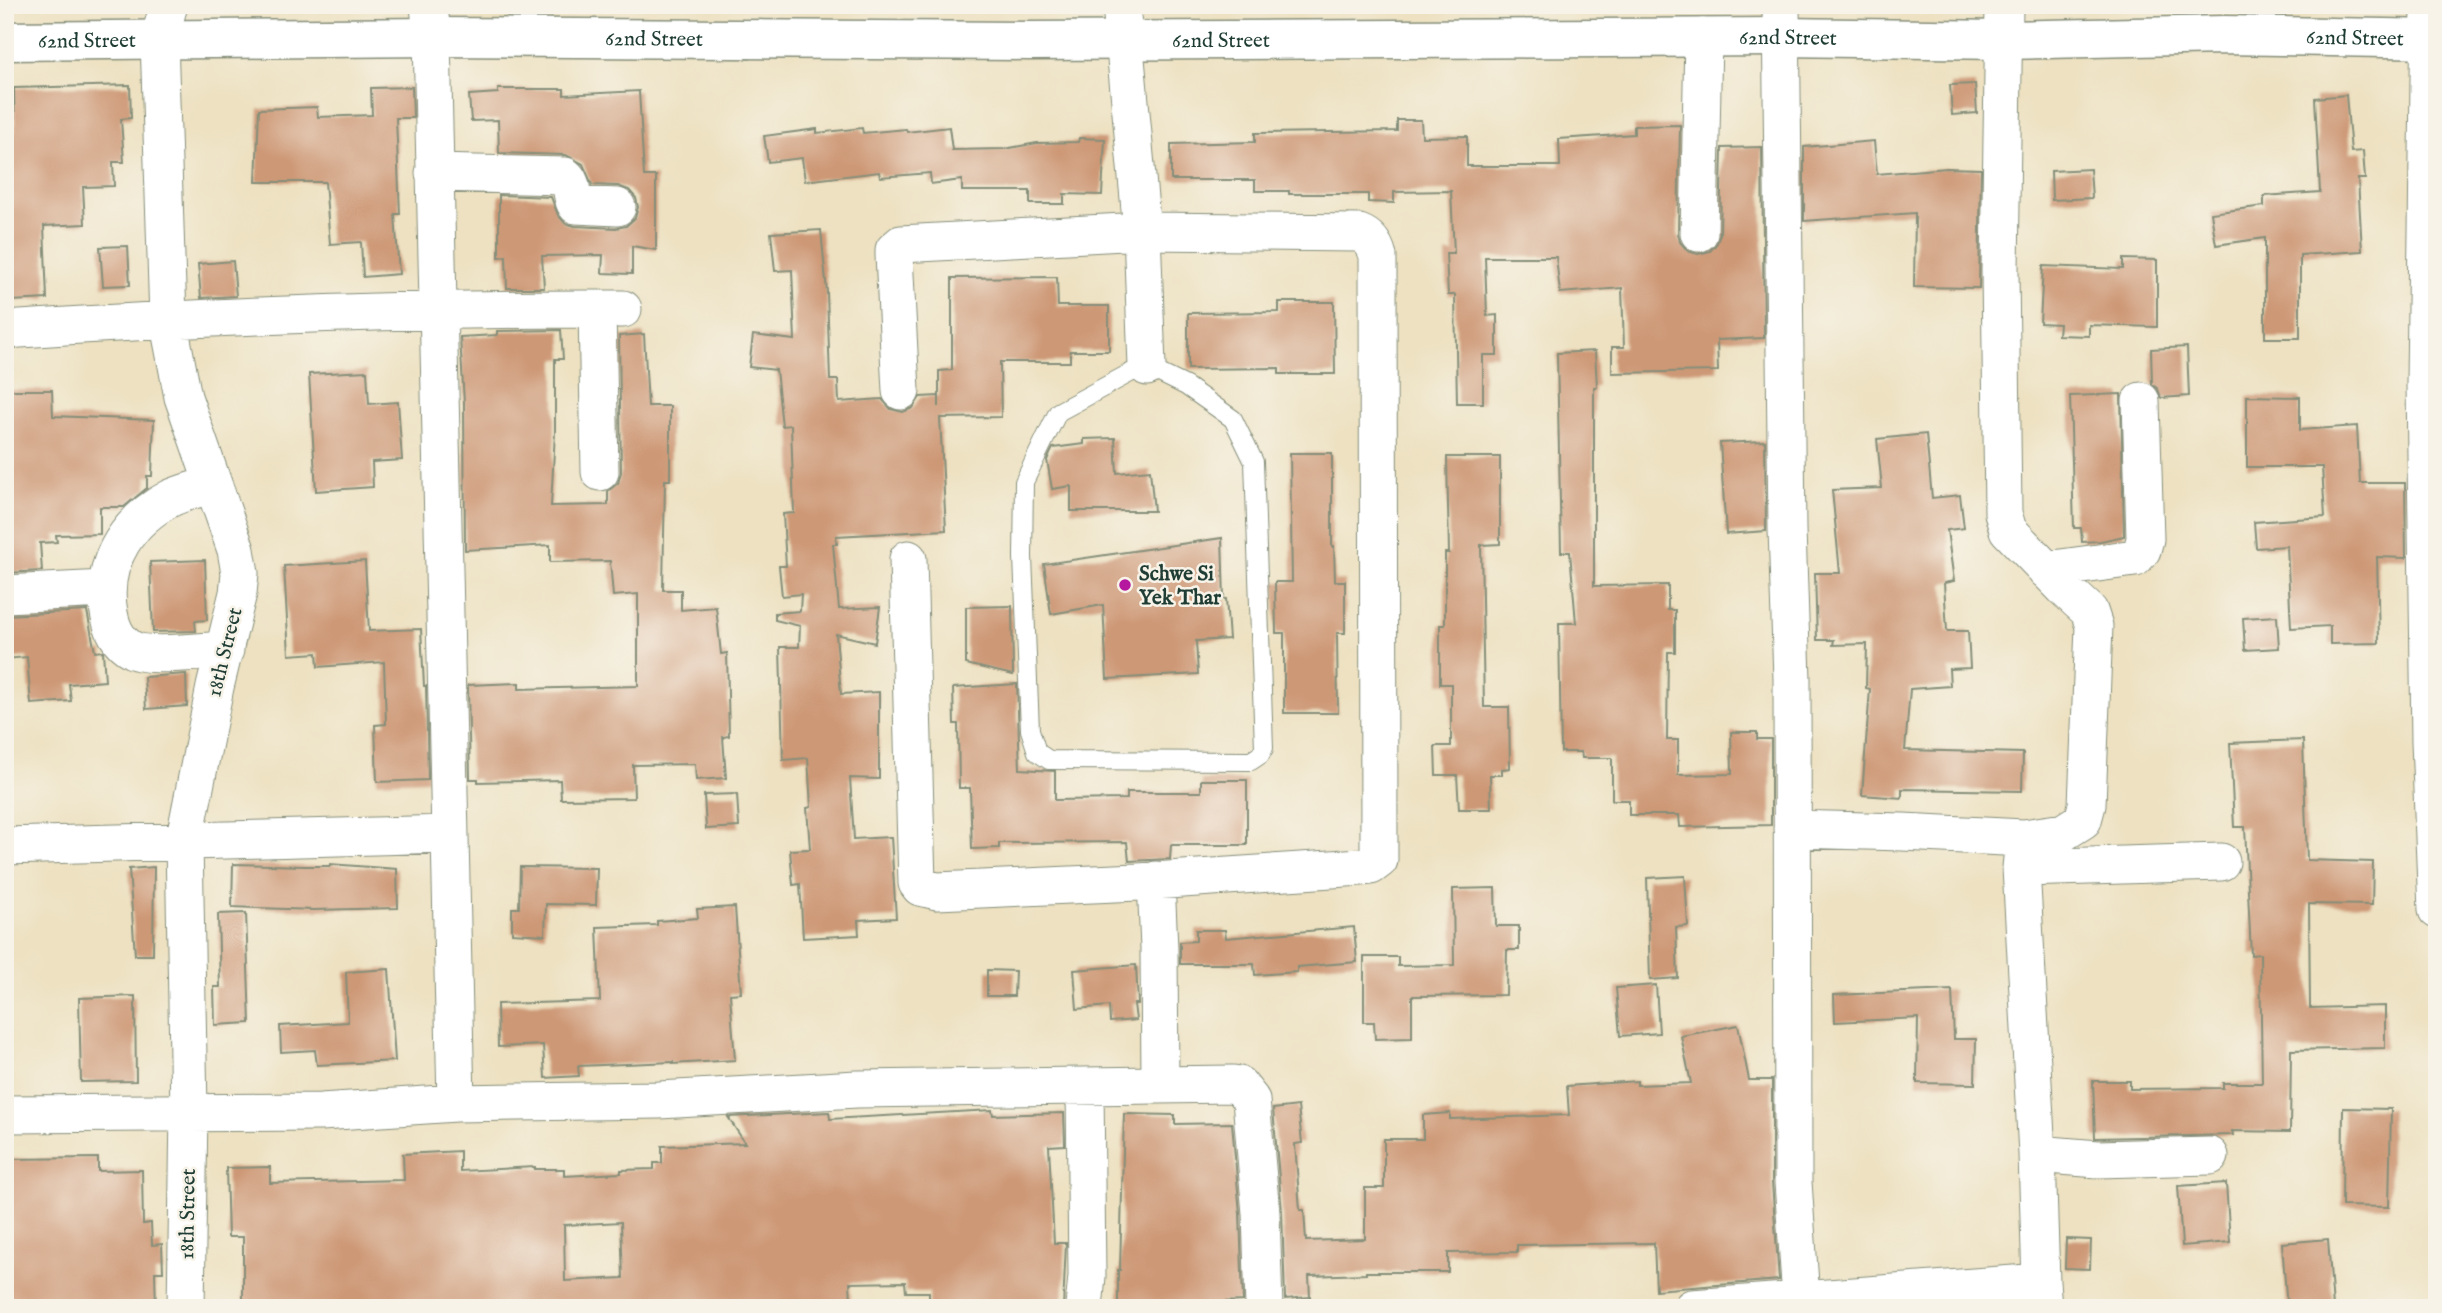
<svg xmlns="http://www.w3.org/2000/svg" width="2442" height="1313" font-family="'IM FELL English',serif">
<rect width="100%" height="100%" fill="#f7f3e8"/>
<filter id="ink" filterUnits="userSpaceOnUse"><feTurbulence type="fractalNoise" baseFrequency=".0143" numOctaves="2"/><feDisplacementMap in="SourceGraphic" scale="14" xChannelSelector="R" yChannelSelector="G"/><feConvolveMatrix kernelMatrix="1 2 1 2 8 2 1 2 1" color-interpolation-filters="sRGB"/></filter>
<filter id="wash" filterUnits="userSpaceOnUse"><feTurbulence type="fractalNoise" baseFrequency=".00686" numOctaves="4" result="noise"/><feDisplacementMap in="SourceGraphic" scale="28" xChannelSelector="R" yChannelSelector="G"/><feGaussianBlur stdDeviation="1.57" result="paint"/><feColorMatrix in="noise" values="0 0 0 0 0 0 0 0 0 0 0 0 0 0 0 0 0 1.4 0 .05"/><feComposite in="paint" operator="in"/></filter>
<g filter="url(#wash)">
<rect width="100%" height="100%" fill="#ede1c1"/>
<g id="blocks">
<path fill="#cd9876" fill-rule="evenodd" d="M 1975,84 L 1977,113 L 1952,115 L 1950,85 Z
M 130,85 L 131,118 L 121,119 L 124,162 L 113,162 L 114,186 L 83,187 L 85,224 L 44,226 L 47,299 L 11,301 L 11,298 L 5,298 L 5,132 L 15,132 L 14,88 Z
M 412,87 L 413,118 L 396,118 L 400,214 L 395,214 L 399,274 L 363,277 L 361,242 L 330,244 L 325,182 L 256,182 L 259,109 L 317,107 L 318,117 L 372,115 L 371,88 Z
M 498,89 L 564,89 L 564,95 L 639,91 L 644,176 L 656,176 L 656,250 L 632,246 L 632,274 L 602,273 L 603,255 L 542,256 L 544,288 L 507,288 L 506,256 L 499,257 L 499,195 L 551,197 L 558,215 L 565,223 L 575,226 L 616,228 L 626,226 L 635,218 L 638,207 L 636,198 L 629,190 L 618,186 L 592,185 L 583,164 L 566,155 L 499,153 L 498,120 L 471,121 L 469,95 L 498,93 Z
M 2346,95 L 2351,152 L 2363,151 L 2365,179 L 2358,179 L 2362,251 L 2300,255 L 2300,338 L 2265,338 L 2265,238 L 2216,245 L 2211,213 L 2264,206 L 2264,196 L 2320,192 L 2315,98 Z
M 1397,120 L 1421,120 L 1422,137 L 1467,136 L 1467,166 L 1560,166 L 1559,139 L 1634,134 L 1634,126 L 1680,125 L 1678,233 L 1680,242 L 1688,251 L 1698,254 L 1710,251 L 1717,243 L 1720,234 L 1722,148 L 1762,147 L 1764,338 L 1717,340 L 1718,371 L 1612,373 L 1612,347 L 1624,347 L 1622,288 L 1560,293 L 1556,257 L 1485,257 L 1487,316 L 1497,315 L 1497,355 L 1483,355 L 1483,403 L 1457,403 L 1455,295 L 1448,295 L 1446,253 L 1454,253 L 1451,191 L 1394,192 L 1394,203 L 1368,202 L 1368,194 L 1289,194 L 1289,191 L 1255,191 L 1255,180 L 1171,180 L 1171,144 L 1255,142 L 1255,133 L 1397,131 Z
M 949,127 L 952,150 L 1004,149 L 1037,143 L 1078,142 L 1079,138 L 1105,139 L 1102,195 L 1064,194 L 1064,204 L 1030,204 L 1030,191 L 962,191 L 962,180 L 931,184 L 930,173 L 880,177 L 879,172 L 805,181 L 802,158 L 768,162 L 764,136 L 817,129 L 817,133 L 862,128 L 863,133 L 906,129 L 907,132 Z
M 1874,141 L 1877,174 L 1947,168 L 1981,169 L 1979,288 L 1914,287 L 1915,213 L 1804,221 L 1804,147 Z
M 2090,169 L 2092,198 L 2052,200 L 2051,171 Z
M 821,230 L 827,292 L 830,380 L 838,380 L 839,402 L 882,399 L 891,409 L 903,412 L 913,408 L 920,397 L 939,396 L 939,407 L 939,371 L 952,370 L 952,278 L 1057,277 L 1058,306 L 1109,306 L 1109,351 L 1070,351 L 1070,362 L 1000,362 L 1001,417 L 940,418 L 946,530 L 836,536 L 837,544 L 833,544 L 839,609 L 880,607 L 875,643 L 836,634 L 841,694 L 879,692 L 879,779 L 850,778 L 854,839 L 891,837 L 896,918 L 858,920 L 859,935 L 803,938 L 800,884 L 793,885 L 790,850 L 810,849 L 807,808 L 811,807 L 808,758 L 783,760 L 780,647 L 799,647 L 800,626 L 775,620 L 775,613 L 800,611 L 801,594 L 782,596 L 779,566 L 786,566 L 783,514 L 794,513 L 791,425 L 782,426 L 776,370 L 749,367 L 753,335 L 795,340 L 792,270 L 775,271 L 771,233 Z
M 128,246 L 130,285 L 103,286 L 100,247 Z
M 2123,259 L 2157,260 L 2157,327 L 2089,325 L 2089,336 L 2058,335 L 2059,324 L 2040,323 L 2043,266 L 2123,269 Z
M 233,261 L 236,296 L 201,298 L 198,264 Z
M 1279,302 L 1334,302 L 1335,374 L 1279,374 L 1279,368 L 1188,369 L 1188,313 L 1279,312 Z
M 561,330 L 563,359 L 555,359 L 555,432 L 551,506 L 608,505 L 608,491 L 618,483 L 621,472 L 619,336 L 644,334 L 648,406 L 670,406 L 670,480 L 665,480 L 663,590 L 681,590 L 681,610 L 716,607 L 721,654 L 727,653 L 729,736 L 723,737 L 726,778 L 696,780 L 695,764 L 633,765 L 634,798 L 561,799 L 560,780 L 478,782 L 478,779 L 470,779 L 468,685 L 519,683 L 519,689 L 638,686 L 638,594 L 613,596 L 610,561 L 550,562 L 550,545 L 465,550 L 464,402 L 460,337 L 497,335 L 497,331 Z
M 2187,347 L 2189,396 L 2161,398 L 2158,389 L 2152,384 L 2151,349 Z
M 1595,351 L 1597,387 L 1594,387 L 1594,586 L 1668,585 L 1668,610 L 1675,610 L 1675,652 L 1668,652 L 1667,740 L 1678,740 L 1678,775 L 1732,774 L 1731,732 L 1757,732 L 1757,739 L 1771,739 L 1771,825 L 1680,827 L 1679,815 L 1629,815 L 1629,800 L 1612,800 L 1612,758 L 1582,758 L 1581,752 L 1561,752 L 1559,623 L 1576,623 L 1570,552 L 1561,552 L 1557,353 Z
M 367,371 L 369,404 L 398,402 L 402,460 L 372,462 L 373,487 L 316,491 L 309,374 Z
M 7,390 L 52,390 L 53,416 L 154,420 L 152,476 L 147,476 L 147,488 L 124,507 L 100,507 L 100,534 L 56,535 L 57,542 L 40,543 L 42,571 L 5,573 L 5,398 L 8,397 Z
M 2121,394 L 2124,536 L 2101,541 L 2082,542 L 2081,528 L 2074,528 L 2070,396 Z
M 2247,396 L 2300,397 L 2300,430 L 2357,426 L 2360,483 L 2405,483 L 2406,558 L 2377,557 L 2379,643 L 2330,644 L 2330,626 L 2291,628 L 2287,546 L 2256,548 L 2254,522 L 2325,517 L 2322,467 L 2247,467 Z
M 1926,434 L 1932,498 L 1960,495 L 1964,528 L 1947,530 L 1954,581 L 1944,583 L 1947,631 L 1968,631 L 1970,668 L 1949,669 L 1950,686 L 1910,689 L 1905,750 L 2023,753 L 2022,791 L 1902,789 L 1902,798 L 1862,795 L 1870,689 L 1866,688 L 1867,644 L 1833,645 L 1834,640 L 1817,640 L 1815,573 L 1840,573 L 1832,490 L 1882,488 L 1877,439 Z
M 1115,438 L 1117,473 L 1150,470 L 1154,511 L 1071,511 L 1071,486 L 1052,489 L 1047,460 L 1053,448 L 1084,444 L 1084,439 Z
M 1765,441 L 1766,531 L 1726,534 L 1720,443 Z
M 1290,453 L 1332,453 L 1332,546 L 1334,546 L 1335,581 L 1345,581 L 1345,633 L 1337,633 L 1338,713 L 1284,713 L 1284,633 L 1276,633 L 1275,582 L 1292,582 Z
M 1447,457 L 1500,457 L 1500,544 L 1481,545 L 1484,707 L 1509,707 L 1510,768 L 1502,769 L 1502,775 L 1490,775 L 1491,809 L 1459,809 L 1457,775 L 1436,775 L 1435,746 L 1451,746 L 1451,684 L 1440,684 L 1440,625 L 1445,625 L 1445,553 L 1449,553 Z
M 1222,538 L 1224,599 L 1226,599 L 1229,639 L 1196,641 L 1198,674 L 1107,679 L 1103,605 L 1051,614 L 1044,564 Z
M 205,560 L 207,620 L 195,621 L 196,631 L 153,632 L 150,562 Z
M 365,561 L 369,631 L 421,629 L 424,686 L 426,686 L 428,780 L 377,782 L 375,725 L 386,724 L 384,662 L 318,667 L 317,653 L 289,655 L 284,566 Z
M 1012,606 L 1013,675 L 966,664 L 966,607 Z
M 87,611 L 95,652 L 103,651 L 105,681 L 69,684 L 71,701 L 31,704 L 27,657 L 5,659 L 5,615 Z
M 2277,616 L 2279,648 L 2245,650 L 2243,618 Z
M 186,674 L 187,706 L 146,709 L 144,677 Z
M 1017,684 L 1020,769 L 1055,771 L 1055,800 L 1127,799 L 1127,792 L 1201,792 L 1201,780 L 1247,780 L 1247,845 L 1171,845 L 1170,859 L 1129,861 L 1127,842 L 999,843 L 999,848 L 972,849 L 970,788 L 959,788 L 958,724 L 954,724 L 953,688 Z
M 2303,740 L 2307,860 L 2373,862 L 2372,905 L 2309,904 L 2310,1008 L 2385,1006 L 2385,1048 L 2291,1050 L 2290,1132 L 2232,1131 L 2233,1135 L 2095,1138 L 2093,1081 L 2130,1081 L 2130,1089 L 2223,1088 L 2223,1083 L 2262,1083 L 2260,954 L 2251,955 L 2245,827 L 2234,827 L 2230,743 Z
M 737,794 L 739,827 L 706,829 L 704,795 Z
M 233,864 L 304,866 L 330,866 L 330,864 L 397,869 L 398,908 L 313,910 L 232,907 Z
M 154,867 L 153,955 L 135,955 L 129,869 Z
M 520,867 L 597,868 L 596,905 L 546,904 L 545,935 L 512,933 L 512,908 L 519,908 Z
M 1685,876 L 1688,926 L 1676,927 L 1678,978 L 1650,980 L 1647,878 Z
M 1495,888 L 1496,926 L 1519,926 L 1519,950 L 1507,950 L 1506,995 L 1412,996 L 1412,1038 L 1375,1039 L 1374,1022 L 1364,1022 L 1364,957 L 1398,957 L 1398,966 L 1454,965 L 1453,889 Z
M 735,907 L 741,993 L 730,994 L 735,1060 L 673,1064 L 673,1062 L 578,1066 L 579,1076 L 545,1078 L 543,1045 L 498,1047 L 497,1004 L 600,1001 L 597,927 L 657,925 L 657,921 L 698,918 L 697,909 Z
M 246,913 L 250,1023 L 215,1025 L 214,987 L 220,987 L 218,914 Z
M 1354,927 L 1357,962 L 1297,967 L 1297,972 L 1255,975 L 1254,964 L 1180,964 L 1180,942 L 1196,941 L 1196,930 L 1225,930 L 1226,938 Z
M 1136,965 L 1138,1004 L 1134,1004 L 1136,1020 L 1110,1022 L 1109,1006 L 1077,1009 L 1074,970 Z
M 389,969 L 395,1061 L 317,1065 L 315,1050 L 281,1052 L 280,1026 L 348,1022 L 346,972 Z
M 987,970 L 1015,971 L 1014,996 L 987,996 Z
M 1656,985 L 1659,1033 L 1620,1036 L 1616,988 Z
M 1952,990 L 1954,1039 L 1976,1039 L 1975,1084 L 1917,1083 L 1918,1018 L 1835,1022 L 1834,995 Z
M 135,996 L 136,1081 L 81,1082 L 79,998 Z
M 1738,1025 L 1749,1080 L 1772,1080 L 1772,1182 L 1779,1280 L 1656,1290 L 1654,1243 L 1517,1245 L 1517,1252 L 1448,1253 L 1448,1272 L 1366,1272 L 1366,1274 L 1309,1276 L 1310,1297 L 1285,1299 L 1282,1212 L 1273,1109 L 1298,1106 L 1302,1143 L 1295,1144 L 1300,1210 L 1304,1210 L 1306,1241 L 1365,1239 L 1365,1188 L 1384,1188 L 1384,1139 L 1423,1139 L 1423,1115 L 1450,1113 L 1450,1119 L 1569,1115 L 1567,1086 L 1637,1081 L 1637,1085 L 1691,1083 L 1681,1036 Z
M 2343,1108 L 2391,1109 L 2389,1207 L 2342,1206 Z
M 992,1110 L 993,1115 L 1064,1113 L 1065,1145 L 1049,1146 L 1054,1243 L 1066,1243 L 1063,1308 L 929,1308 L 929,1292 L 906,1292 L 905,1282 L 850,1283 L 851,1301 L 806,1302 L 806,1308 L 243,1308 L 243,1237 L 228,1237 L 226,1168 L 270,1167 L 270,1183 L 404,1180 L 403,1154 L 460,1151 L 460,1171 L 535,1167 L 535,1169 L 564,1169 L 564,1176 L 621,1173 L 621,1170 L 654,1169 L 654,1163 L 662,1163 L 662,1146 L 745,1143 L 728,1117 L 829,1112 L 830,1119 ZM 621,1222 L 623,1278 L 565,1281 L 564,1225 Z
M 1124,1114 L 1175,1115 L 1175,1124 L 1232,1123 L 1240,1214 L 1243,1301 L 1223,1302 L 1223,1308 L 1118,1308 L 1118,1270 L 1120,1270 Z
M 98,1158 L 98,1171 L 142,1170 L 143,1224 L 151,1223 L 152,1245 L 162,1244 L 163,1272 L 155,1272 L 156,1308 L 5,1308 L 5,1159 Z
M 2226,1183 L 2230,1242 L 2182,1246 L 2178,1186 Z
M 2066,1239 L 2091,1240 L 2090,1269 L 2065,1268 Z
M 2328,1239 L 2333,1308 L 2287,1308 L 2282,1243 Z"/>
</g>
</g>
<g filter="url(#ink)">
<use href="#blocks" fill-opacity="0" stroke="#868f7a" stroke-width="2"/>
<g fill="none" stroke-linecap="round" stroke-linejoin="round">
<defs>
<path id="lane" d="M 1147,367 L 1186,386 L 1233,419 L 1254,462 L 1264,748 L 1260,755 L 1251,761 L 1049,760 L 1037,752 L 1030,730 L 1023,557 L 1024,482 L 1058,412 L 1130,373 Z"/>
<path id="street" d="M 169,5 L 159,39 L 168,319 L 183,397 L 236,550 L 240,573 L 238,593 L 215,687 L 184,842 L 189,1111 L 186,1308
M 429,5 L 432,37 L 456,1103
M 1121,5 L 1142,231 L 1147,367
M 1781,5 L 1787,529 L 1792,679 L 1793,1182 L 1801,1299
M 2004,5 L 2000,270 L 2003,513 L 2008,530 L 2065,589 L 2089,611 L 2094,626 L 2087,805 L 2083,820 L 2064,832 L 2024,838 L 2021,868 L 2037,1154 L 2041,1282
M 2430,5 L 2425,384 L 2430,741 L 2437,910
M 434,173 L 565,176 C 574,183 570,196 576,205 L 617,207
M 1699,233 L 1703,37
M 597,309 L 600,472
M 5,330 C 211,316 417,308 623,309
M 901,391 L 894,255 L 894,250 L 901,244 L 1142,231 L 1359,233 C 1370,237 1375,245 1378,256 L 1379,860 L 1371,866 L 1361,867 L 1138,882 L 937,891 L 920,887 L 917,883 L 908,559
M 212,484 C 199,489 184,492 171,498 C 130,519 102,559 108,606 C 110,623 115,641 133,650 C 151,658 204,651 225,650
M 2046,570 L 2135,558 L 2142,550 L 2145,539 L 2141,401
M 5,594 L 105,589
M 1792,829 L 1903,832 L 2024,838
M 5,846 L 449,834
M 2021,868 L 2221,862
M 1156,880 L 1159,949 L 1160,1083
M 5,1114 L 321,1112 L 456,1103 L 659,1100 L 857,1089 L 1233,1084 L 1239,1085 L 1251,1100 L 1261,1213 L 1264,1308
M 2037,1154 L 2098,1159 L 2210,1156
M 1084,1308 L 1087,1276 L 1085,1086
M 1692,1308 L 2041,1282 L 2043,1308"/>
<g id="secondary">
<path id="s1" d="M 5,41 L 432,37 L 1029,41 L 1780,37 L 2004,40 L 2224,35 L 2437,39"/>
</g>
</defs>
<use href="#lane" stroke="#868f7a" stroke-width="20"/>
<use href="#street" stroke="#868f7a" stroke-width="39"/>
<use href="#secondary" stroke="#868f7a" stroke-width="41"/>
<use href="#lane" stroke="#fff" stroke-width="18"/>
<use href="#street" stroke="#fff" stroke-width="37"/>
<use href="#secondary" stroke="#fff" stroke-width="38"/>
</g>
</g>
<circle fill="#b5179e" stroke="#f7f3e8" stroke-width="2.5" cx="1125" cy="585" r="7"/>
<g text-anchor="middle" stroke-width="5" stroke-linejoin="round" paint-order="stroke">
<g font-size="21" fill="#1f3d34" stroke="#f7f3e8">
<text dy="7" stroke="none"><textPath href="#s1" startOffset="1783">62nd Street</textPath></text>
<text dy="7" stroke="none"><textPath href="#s1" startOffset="2350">62nd Street</textPath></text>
<text dy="7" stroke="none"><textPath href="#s1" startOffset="649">62nd Street</textPath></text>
<text dy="7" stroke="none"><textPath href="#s1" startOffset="82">62nd Street</textPath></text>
<text dy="7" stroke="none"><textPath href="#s1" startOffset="1216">62nd Street</textPath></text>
<text transform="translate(224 652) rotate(-76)" y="7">18th Street</text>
<text transform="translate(187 1214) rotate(-89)" y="7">18th Street</text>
</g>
<g font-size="21" font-weight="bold" fill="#1f3d34" stroke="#f7f3e8" text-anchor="start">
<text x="1139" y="580">Schwe Si<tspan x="1139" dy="24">Yek Thar</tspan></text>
</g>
</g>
<rect width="2442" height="1313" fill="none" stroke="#f7f3e8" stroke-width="28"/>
</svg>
